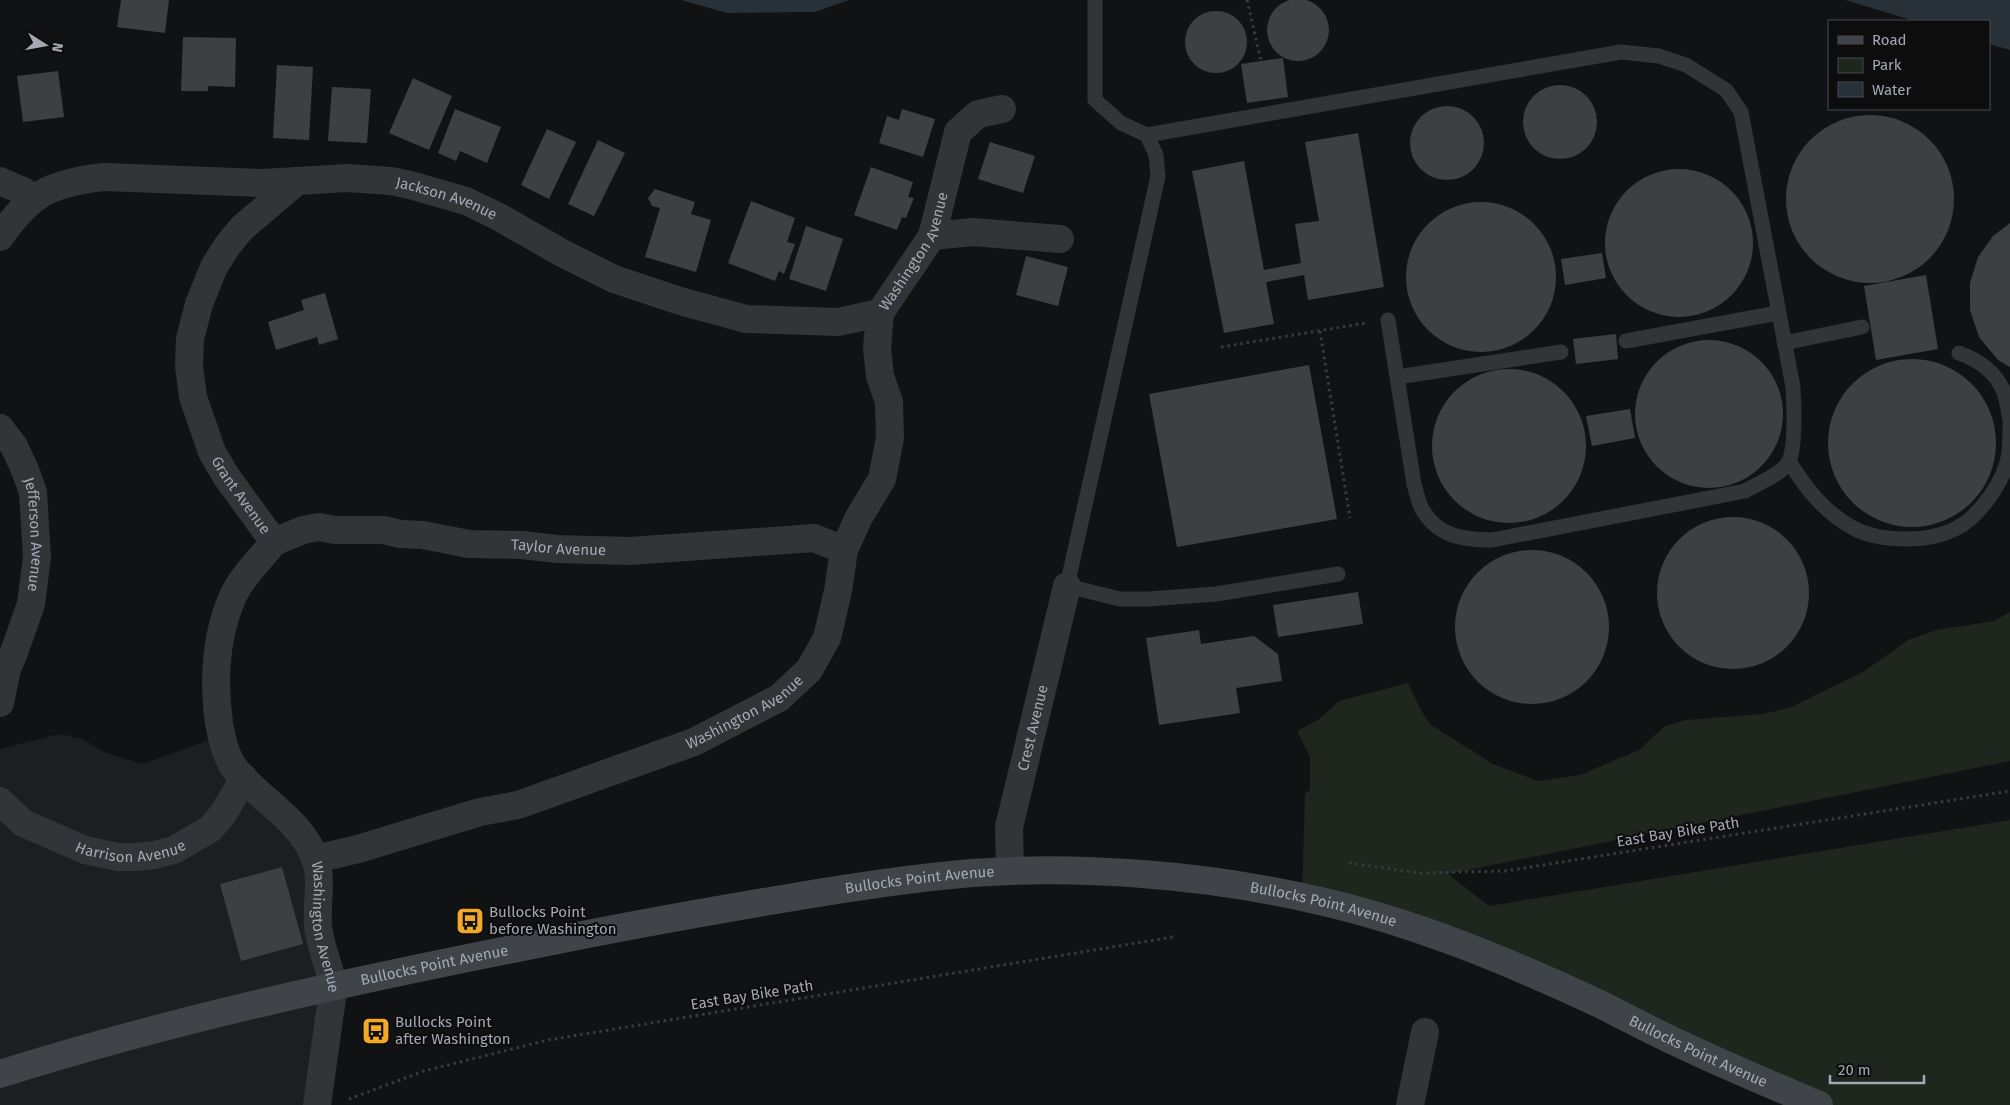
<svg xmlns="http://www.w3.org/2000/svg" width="2010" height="1105" font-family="'Fira Sans',sans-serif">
<rect width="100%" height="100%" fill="#111213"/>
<path fill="#1d1e20" d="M 59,734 L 82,739 L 104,752 L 142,764 L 224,735 L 316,849 L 323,1105 L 0,1105 L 0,749 Z"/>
<path fill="#1e261e" d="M 2010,612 L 2010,761 L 1448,874 L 1489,906 L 2010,820 L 2010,1105 L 1817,1105 L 1525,969 L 1302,898 L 1305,793 L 1310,790 L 1310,757 L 1297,731 L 1318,720 L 1339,701 L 1408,683 L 1422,712 L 1431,725 L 1493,764 L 1538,781 L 1580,775 L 1639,750 L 1665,726 L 1686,720 L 1762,714 L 1789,708 L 1863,672 L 1908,640 L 1937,630 L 1994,621 Z"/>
<path fill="#283137" d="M 681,0 L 849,0 L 815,12 L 727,13 Z
M 1845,0 L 2010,0 L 2010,50 L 1989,44 L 1989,21 L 1915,21 Z"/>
<path fill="#3d3f43" d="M1267 30a31 31 0 1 1 62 0a31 31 0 1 1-62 0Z
M 121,0 L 169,0 L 165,33 L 117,27 Z
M1185 42a31 31 0 1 1 62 0a31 31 0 1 1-62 0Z
M 183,37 L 236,38 L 235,87 L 208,86 L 208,91 L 181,91 Z
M 1283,58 L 1288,97 L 1247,103 L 1241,64 Z
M 277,65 L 313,67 L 309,140 L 273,138 Z
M 58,71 L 64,117 L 23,122 L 17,76 Z
M 413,78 L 452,96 L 429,150 L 389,133 Z
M1523 122a37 37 0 1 1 74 0a37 37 0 1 1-74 0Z
M 332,87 L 371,89 L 367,143 L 328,141 Z
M1410 143a37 37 0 1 1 74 0a37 37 0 1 1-74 0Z
M 455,109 L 501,127 L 487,163 L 460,151 L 456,161 L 438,153 Z
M 902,109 L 935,119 L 923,157 L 879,143 L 887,116 L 899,120 Z
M1786 199a84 84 0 1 1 168 0a84 84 0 1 1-168 0Z
M 547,129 L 576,142 L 549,199 L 521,185 Z
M 1358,133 L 1384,287 L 1308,300 L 1304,275 L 1266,282 L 1274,324 L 1224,333 L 1192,171 L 1244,161 L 1264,270 L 1301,263 L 1295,224 L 1319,221 L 1305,142 Z
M 598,140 L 625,153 L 594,216 L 568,204 Z
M 990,142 L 1035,156 L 1023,193 L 978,179 Z
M 871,167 L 913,182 L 908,197 L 914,198 L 906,218 L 902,217 L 897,230 L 854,215 Z
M1605 243a74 74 0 1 1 148 0a74 74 0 1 1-148 0Z
M 655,189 L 695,202 L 691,214 L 711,220 L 696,272 L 645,257 L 660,208 L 652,206 L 648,198 Z
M 751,201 L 795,218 L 787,242 L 795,244 L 784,274 L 779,271 L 775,281 L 728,263 Z
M1406 277a75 75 0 1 1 150 0a75 75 0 1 1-150 0Z
M 2010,223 L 2010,367 L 1998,360 L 1979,337 L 1970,310 L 1970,283 L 1978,257 L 1993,236 Z
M 806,226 L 843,239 L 826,291 L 789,279 Z
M 1602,253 L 1606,278 L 1565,285 L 1561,259 Z
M 1026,256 L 1068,267 L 1058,306 L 1016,295 Z
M 1926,275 L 1938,349 L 1876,360 L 1864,286 Z
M 325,293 L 338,339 L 319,345 L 317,337 L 276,350 L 268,322 L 304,310 L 301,300 Z
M 1616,334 L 1618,359 L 1576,364 L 1573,339 Z
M1635 414a74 74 0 1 1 148 0a74 74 0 1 1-148 0Z
M1828 443a84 84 0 1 1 168 0a84 84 0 1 1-168 0Z
M 1309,365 L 1337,519 L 1177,547 L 1149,394 Z
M1432 446a77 77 0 1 1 154 0a77 77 0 1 1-154 0Z
M 1630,409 L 1635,438 L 1592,446 L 1586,416 Z
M1657 593a76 76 0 1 1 152 0a76 76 0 1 1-152 0Z
M1455 627a77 77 0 1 1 154 0a77 77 0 1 1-154 0Z
M 1358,592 L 1363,624 L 1278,637 L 1273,605 Z
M 1199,630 L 1201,644 L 1254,636 L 1278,654 L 1282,681 L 1236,688 L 1240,713 L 1159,725 L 1146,638 Z
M 282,867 L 303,944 L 241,961 L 220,884 Z"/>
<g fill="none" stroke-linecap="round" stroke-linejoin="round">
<path stroke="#383b3f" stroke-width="3" stroke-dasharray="2.5 4" stroke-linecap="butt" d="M 1247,0 L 1261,61
M 1320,331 L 1350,518
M 1221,347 L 1366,323
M 1349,863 L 1419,873 L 1505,871 L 2010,791
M 349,1099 L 424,1071 L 548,1040 L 1173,937"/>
<path stroke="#323438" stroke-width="15" d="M 1095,0 L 1095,100 L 1121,123 L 1147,135 L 1621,52 L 1659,56 L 1686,65 L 1726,90 L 1741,112 L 1793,387 C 1794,405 1796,445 1789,461 C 1783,474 1757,484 1745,491 L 1492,540 C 1462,540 1436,536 1421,507 C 1418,500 1416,491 1414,484 L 1388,320
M 1147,135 L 1156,155 L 1158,176 L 1067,586 L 1120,599 L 1149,599 L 1216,594 L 1338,574
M 1626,341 L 1778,313
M 1784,343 L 1862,327
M 1959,353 C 1978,360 1995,371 2003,390 C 2007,398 2008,411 2010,420
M 1397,377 L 1561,352
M 1789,461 C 1806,489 1825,513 1855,529 C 1871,537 1890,539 1907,539 C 1923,539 1941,536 1955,529 C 1980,517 2005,480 2009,453 C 2010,444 2010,435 2010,426"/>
<g stroke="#323438" stroke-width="28">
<path d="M 0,181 L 23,191 L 33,199"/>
<path id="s1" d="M 297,181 L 242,228 L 227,246 L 214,267 L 199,304 L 190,339 L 189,366 L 193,397 L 212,452 L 226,476 L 274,542 C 260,560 242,576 233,596 C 215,637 213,679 219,723 C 222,739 225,755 235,769 C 260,800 300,819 315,858 C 323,880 316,904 318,926 C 320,946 329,965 333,985 C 334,995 330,1008 329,1019 C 325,1047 321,1076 317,1105"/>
<path d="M 932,236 L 973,232 L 1060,239"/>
<path id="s2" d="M 0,237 C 9,224 22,208 34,199 C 51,185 83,179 104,177 L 263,183 L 347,178 L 391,181 L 410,185 L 466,201 L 499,217 L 562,253 L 614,279 L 680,301 L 746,319 L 838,322 L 880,313"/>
<path id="s3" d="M 0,428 L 14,446 L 25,470 L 33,492 L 37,557 L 31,604 L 13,655 L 7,669 L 0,703"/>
<path id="s4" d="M 274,542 L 303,530 L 319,527 L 335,530 L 383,530 L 401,534 L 423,535 L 469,544 L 522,545 L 557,549 L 630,551 L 814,538 L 844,550"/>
<path id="s5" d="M 0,801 L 23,823 L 85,850 L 118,857 L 136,857 L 155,855 L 174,850 L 210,829 L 223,814 L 244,778"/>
<path id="s6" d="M 315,859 L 358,849 L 480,812 L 518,805 L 694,742 L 779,698 L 809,670 L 827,638 L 838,591 L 844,550 L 859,517 L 882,479 L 890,438 L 889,402 L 880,376 L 877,348 L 880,313 L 932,236 L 958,132 L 978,114 L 1002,109"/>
<path id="s7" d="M 1010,871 L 1009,827 L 1067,586"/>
<path d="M 1410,1105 L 1425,1032"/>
</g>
<path stroke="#404348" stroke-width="28" id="s8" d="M 0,1074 C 178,1018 360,979 543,943 C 626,926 710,911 794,897 C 853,887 912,878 972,873 C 1080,865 1206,875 1311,899 C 1413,921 1510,962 1604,1006 C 1629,1019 1654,1032 1680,1044 C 1726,1066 1772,1085 1819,1105"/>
</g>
<defs>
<symbol id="bus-square" viewBox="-11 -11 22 22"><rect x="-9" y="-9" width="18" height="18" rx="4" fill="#f4a828" stroke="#0d0d0e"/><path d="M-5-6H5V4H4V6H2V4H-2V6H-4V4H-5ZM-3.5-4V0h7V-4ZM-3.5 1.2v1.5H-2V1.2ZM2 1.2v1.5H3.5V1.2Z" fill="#111"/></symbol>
</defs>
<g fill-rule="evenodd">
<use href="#bus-square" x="454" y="905" width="32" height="32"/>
<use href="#bus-square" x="360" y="1015" width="32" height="32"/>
</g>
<g text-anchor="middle" stroke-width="4" stroke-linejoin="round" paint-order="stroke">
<g font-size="15" fill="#a3a9b4" stroke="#0d0d0e">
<text dy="5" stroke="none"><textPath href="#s2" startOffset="471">Jackson Avenue</textPath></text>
<text dy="5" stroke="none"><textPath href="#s6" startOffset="981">Washington Avenue</textPath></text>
<text dy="5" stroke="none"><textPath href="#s1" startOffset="365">Grant Avenue</textPath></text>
<text dy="5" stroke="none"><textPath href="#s3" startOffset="115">Jefferson Avenue</textPath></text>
<text dy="5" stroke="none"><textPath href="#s4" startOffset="289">Taylor Avenue</textPath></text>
<text dy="5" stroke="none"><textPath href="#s6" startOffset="456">Washington Avenue</textPath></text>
<text dy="5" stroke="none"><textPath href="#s7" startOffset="146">Crest Avenue</textPath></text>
<text transform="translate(1678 832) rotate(-9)" y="5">East Bay Bike Path</text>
<text dy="5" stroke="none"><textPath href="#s5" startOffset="146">Harrison Avenue</textPath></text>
<text dy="5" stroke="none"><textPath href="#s8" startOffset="941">Bullocks Point Avenue</textPath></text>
<text dy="5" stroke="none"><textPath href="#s8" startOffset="1348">Bullocks Point Avenue</textPath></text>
<text dy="5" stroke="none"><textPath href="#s1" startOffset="860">Washington Avenue</textPath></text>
<text dy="5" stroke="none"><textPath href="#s8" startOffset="448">Bullocks Point Avenue</textPath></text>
<text transform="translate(752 995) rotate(-9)" y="5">East Bay Bike Path</text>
<text dy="5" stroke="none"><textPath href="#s8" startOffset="1752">Bullocks Point Avenue</textPath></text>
</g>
<g font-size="15" fill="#a3a9b4" stroke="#0d0d0e" text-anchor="start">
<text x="489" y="917">Bullocks Point<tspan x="489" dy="17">before Washington</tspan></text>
<text x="395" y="1027">Bullocks Point<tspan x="395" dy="17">after Washington</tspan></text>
</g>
</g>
<rect x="1828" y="20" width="162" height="90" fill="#0d0d0e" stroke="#494b50"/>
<rect x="1838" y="36" width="25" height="8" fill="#404348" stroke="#494b50"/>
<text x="1872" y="45" font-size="15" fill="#a3a9b4">Road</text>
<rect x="1838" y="58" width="25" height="15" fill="#1e261e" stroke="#494b50"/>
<text x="1872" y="70" font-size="15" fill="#a3a9b4">Park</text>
<rect x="1838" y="82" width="25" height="15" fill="#283137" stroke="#494b50"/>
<text x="1872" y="95" font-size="15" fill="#a3a9b4">Water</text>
<g transform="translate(45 45) rotate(101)" stroke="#0d0d0e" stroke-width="4" paint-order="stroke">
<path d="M0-4L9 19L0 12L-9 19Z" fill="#a3a9b4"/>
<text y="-8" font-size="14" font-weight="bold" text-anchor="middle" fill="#a3a9b4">N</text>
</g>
<path d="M1830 1075v8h94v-8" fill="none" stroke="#a3a9b4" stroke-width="2.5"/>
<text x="1838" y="1075" font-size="15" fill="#a3a9b4" stroke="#0d0d0e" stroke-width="4" paint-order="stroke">20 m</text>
</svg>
